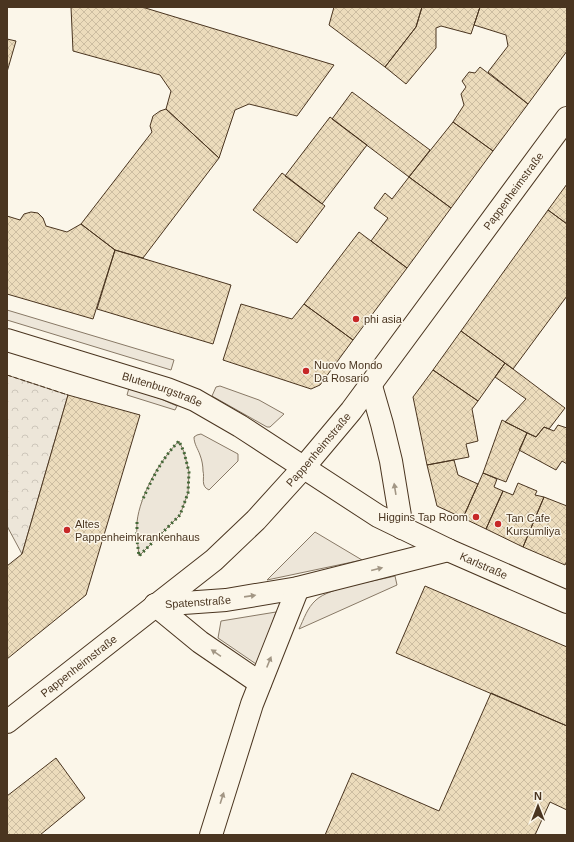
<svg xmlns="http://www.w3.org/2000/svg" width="574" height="842" font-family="Helvetica,sans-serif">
<defs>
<pattern id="park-crowns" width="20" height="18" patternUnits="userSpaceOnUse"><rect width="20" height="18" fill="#ede6d9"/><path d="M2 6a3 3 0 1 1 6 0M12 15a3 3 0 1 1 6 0" fill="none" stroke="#cdc6ba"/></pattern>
<pattern id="building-cross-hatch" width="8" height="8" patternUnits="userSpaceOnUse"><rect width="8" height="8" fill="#ecdcbc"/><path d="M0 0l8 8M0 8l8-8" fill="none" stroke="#ccbda1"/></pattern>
</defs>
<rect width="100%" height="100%" fill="#fbf6e9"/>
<path fill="#ede6d9" stroke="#887966" d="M 7,310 L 174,360 L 171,370 L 7,320 Z
M 220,386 L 259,400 L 284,414 L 270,427 L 267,427 L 212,396 L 216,387 Z
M 129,388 L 161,399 L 177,406 L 175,410 L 127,395 Z
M 201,434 L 238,454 L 238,461 L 209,490 C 200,486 205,478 203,471 C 203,466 202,460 200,455 C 198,449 194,444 194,437 L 197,435 Z
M 179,441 L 184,452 L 189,472 L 188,493 L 180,515 L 139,556 C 138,545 136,533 137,522 C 140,495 160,460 179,441 Z
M 315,532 L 362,560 L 267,580 Z
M 395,576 L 397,585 L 299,629 C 304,619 307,608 316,600 C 330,587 376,581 395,576 Z
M 276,612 L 259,666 L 218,638 L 221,621 Z"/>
<path fill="url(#park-crowns)" stroke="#887966" d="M 7,375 L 68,395 L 22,554 L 7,526 Z"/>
<path fill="url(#building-cross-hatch)" stroke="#4a3520" d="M 71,7 L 142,7 L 334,65 L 297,116 L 249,104 L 235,110 L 219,158 L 166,109 L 171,91 L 160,75 L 73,51 Z
M 334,7 L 422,7 L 416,27 L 385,67 L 329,25 Z
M 422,7 L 480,7 L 471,34 L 441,26 L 436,28 L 436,48 L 406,84 L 385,67 L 416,27 Z
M 480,7 L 567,7 L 567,51 L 528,104 L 488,72 L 508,46 L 506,35 L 474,25 Z
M 7,39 L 16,41 L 7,72 Z
M 480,67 L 528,104 L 493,151 L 453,122 L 464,105 L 461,94 L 466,87 L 462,81 L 469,72 L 475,73 Z
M 352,92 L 430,150 L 409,177 L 332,119 Z
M 166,109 L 219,158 L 143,258 L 115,250 L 81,224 L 152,132 L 150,126 L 153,116 L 160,111 Z
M 330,117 L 367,145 L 322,204 L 285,176 Z
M 453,122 L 493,151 L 451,208 L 409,177 Z
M 282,173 L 325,206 L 297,243 L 253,210 Z
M 409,177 L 451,208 L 407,268 L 371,241 L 388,218 L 374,208 L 385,193 L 392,199 Z
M 567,184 L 567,224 L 548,210 Z
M 548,210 L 567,224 L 567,296 L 513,369 L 461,331 Z
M 31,212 L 38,213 L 43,218 L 46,226 L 67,232 L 81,224 L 115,250 L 93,319 L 7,294 L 7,216 L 20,220 L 24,214 Z
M 359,232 L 407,268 L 353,340 L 304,304 Z
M 115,250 L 231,285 L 213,344 L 97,309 Z
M 241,304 L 292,319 L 304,304 L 353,340 L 320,385 L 311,389 L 223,360 Z
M 461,331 L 505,363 L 478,401 L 433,370 Z
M 505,363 L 565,408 L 549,429 L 544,427 L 536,437 L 505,422 L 526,399 L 495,377 Z
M 433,370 L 478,401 L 472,409 L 478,441 L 466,444 L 469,457 L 427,465 L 413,397 Z
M 68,395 L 140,415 L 86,595 L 7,659 L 7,566 L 22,554 Z
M 502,420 L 527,433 L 506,482 L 483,473 Z
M 558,425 L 567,428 L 567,464 L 562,461 L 556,470 L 519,450 L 527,433 L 536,437 L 544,427 L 554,431 Z
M 454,460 L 458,475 L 478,484 L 463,518 L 437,506 L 427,465 Z
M 483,473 L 497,479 L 494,487 L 503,491 L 486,529 L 463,518 Z
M 518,483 L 537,491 L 535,495 L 544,497 L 523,547 L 486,529 L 503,491 L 513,495 Z
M 544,497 L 567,506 L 567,561 L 565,565 L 523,547 Z
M 425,586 L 567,647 L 567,726 L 396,653 Z
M 491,693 L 567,726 L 567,810 L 550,802 L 535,835 L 325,835 L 352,773 L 439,811 Z
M 56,758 L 85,798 L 40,835 L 7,835 L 7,796 Z"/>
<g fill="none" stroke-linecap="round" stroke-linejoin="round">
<defs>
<g id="minor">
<path id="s1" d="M 7,340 L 167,389 L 195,400 L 240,426 L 378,516 L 448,550 L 567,602"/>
<path d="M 371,386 L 382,424 L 391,461 L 402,528"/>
<path id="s2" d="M 155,605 L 226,600 L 298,588 L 448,550"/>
<path d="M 155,605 L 200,642 L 260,683"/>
<path d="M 211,835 L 252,704 L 298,588"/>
</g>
<g id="tertiary">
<path id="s3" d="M 7,722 L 214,560 L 256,520 L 304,467 L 351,411 L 567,118"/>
</g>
</defs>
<use href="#minor" stroke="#4a3520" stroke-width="24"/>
<use href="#tertiary" stroke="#4a3520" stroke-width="24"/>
<use href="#minor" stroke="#fbf6e9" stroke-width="22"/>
<use href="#tertiary" stroke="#fbf6e9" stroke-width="22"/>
<path stroke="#436837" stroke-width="3" stroke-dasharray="2 3" stroke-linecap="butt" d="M 137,522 L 137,540 L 139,556 L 180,515 L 188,493 L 189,472 L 184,452 L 179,441 C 162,458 152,479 142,501"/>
<path stroke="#4a3520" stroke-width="1" stroke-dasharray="5 2" stroke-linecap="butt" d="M 7,375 L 68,395"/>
</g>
<defs><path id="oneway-solid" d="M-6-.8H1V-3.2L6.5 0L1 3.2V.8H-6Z"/></defs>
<g fill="#a29684">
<use href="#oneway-solid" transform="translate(395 489) rotate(-99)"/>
<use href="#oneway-solid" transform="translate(377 569) rotate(-14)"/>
<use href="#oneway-solid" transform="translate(250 596) rotate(-8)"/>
<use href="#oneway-solid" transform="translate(216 653) rotate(-146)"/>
<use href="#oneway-solid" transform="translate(269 662) rotate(-68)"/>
<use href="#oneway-solid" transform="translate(222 798) rotate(-72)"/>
</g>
<g fill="#c62828" stroke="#fbf6e9" stroke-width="1.5">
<circle cx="356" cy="319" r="4"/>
<circle cx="306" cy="371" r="4"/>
<circle cx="476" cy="517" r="4"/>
<circle cx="498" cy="524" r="4"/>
<circle cx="67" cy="530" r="4"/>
</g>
<g text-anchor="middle" stroke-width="3" stroke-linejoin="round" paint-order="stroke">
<g font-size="11" fill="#4a3520" stroke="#fbf6e9">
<text dy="4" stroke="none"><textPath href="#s3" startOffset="739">Pappenheimstraße</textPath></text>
<text dy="4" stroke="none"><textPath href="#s1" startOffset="163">Blutenburgstraße</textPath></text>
<text dy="4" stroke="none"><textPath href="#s3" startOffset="415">Pappenheimstraße</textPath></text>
<text dy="4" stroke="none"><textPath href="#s1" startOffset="531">Karlstraße</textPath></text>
<text dy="4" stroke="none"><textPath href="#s2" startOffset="43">Spatenstraße</textPath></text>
<text dy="4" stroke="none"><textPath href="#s3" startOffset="91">Pappenheimstraße</textPath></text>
</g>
<g font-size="11" fill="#4a3520" stroke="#fbf6e9" text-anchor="start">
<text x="364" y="323">phi asia</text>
<text x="314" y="369">Nuovo Mondo<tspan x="314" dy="13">Da Rosario</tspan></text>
<text x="468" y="521" text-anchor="end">Higgins Tap Room</text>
<text x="506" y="522">Tan Cafe<tspan x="506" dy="13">Kursumliya</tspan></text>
<text x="75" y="528">Altes<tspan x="75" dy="13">Pappenheimkrankenhaus</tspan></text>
</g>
</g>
<rect width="574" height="842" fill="none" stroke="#4a3520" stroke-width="16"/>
<g transform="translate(538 806)" stroke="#fbf6e9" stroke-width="3" paint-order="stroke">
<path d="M0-3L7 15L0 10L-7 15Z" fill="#4a3520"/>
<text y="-6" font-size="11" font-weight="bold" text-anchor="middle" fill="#4a3520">N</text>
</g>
</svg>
